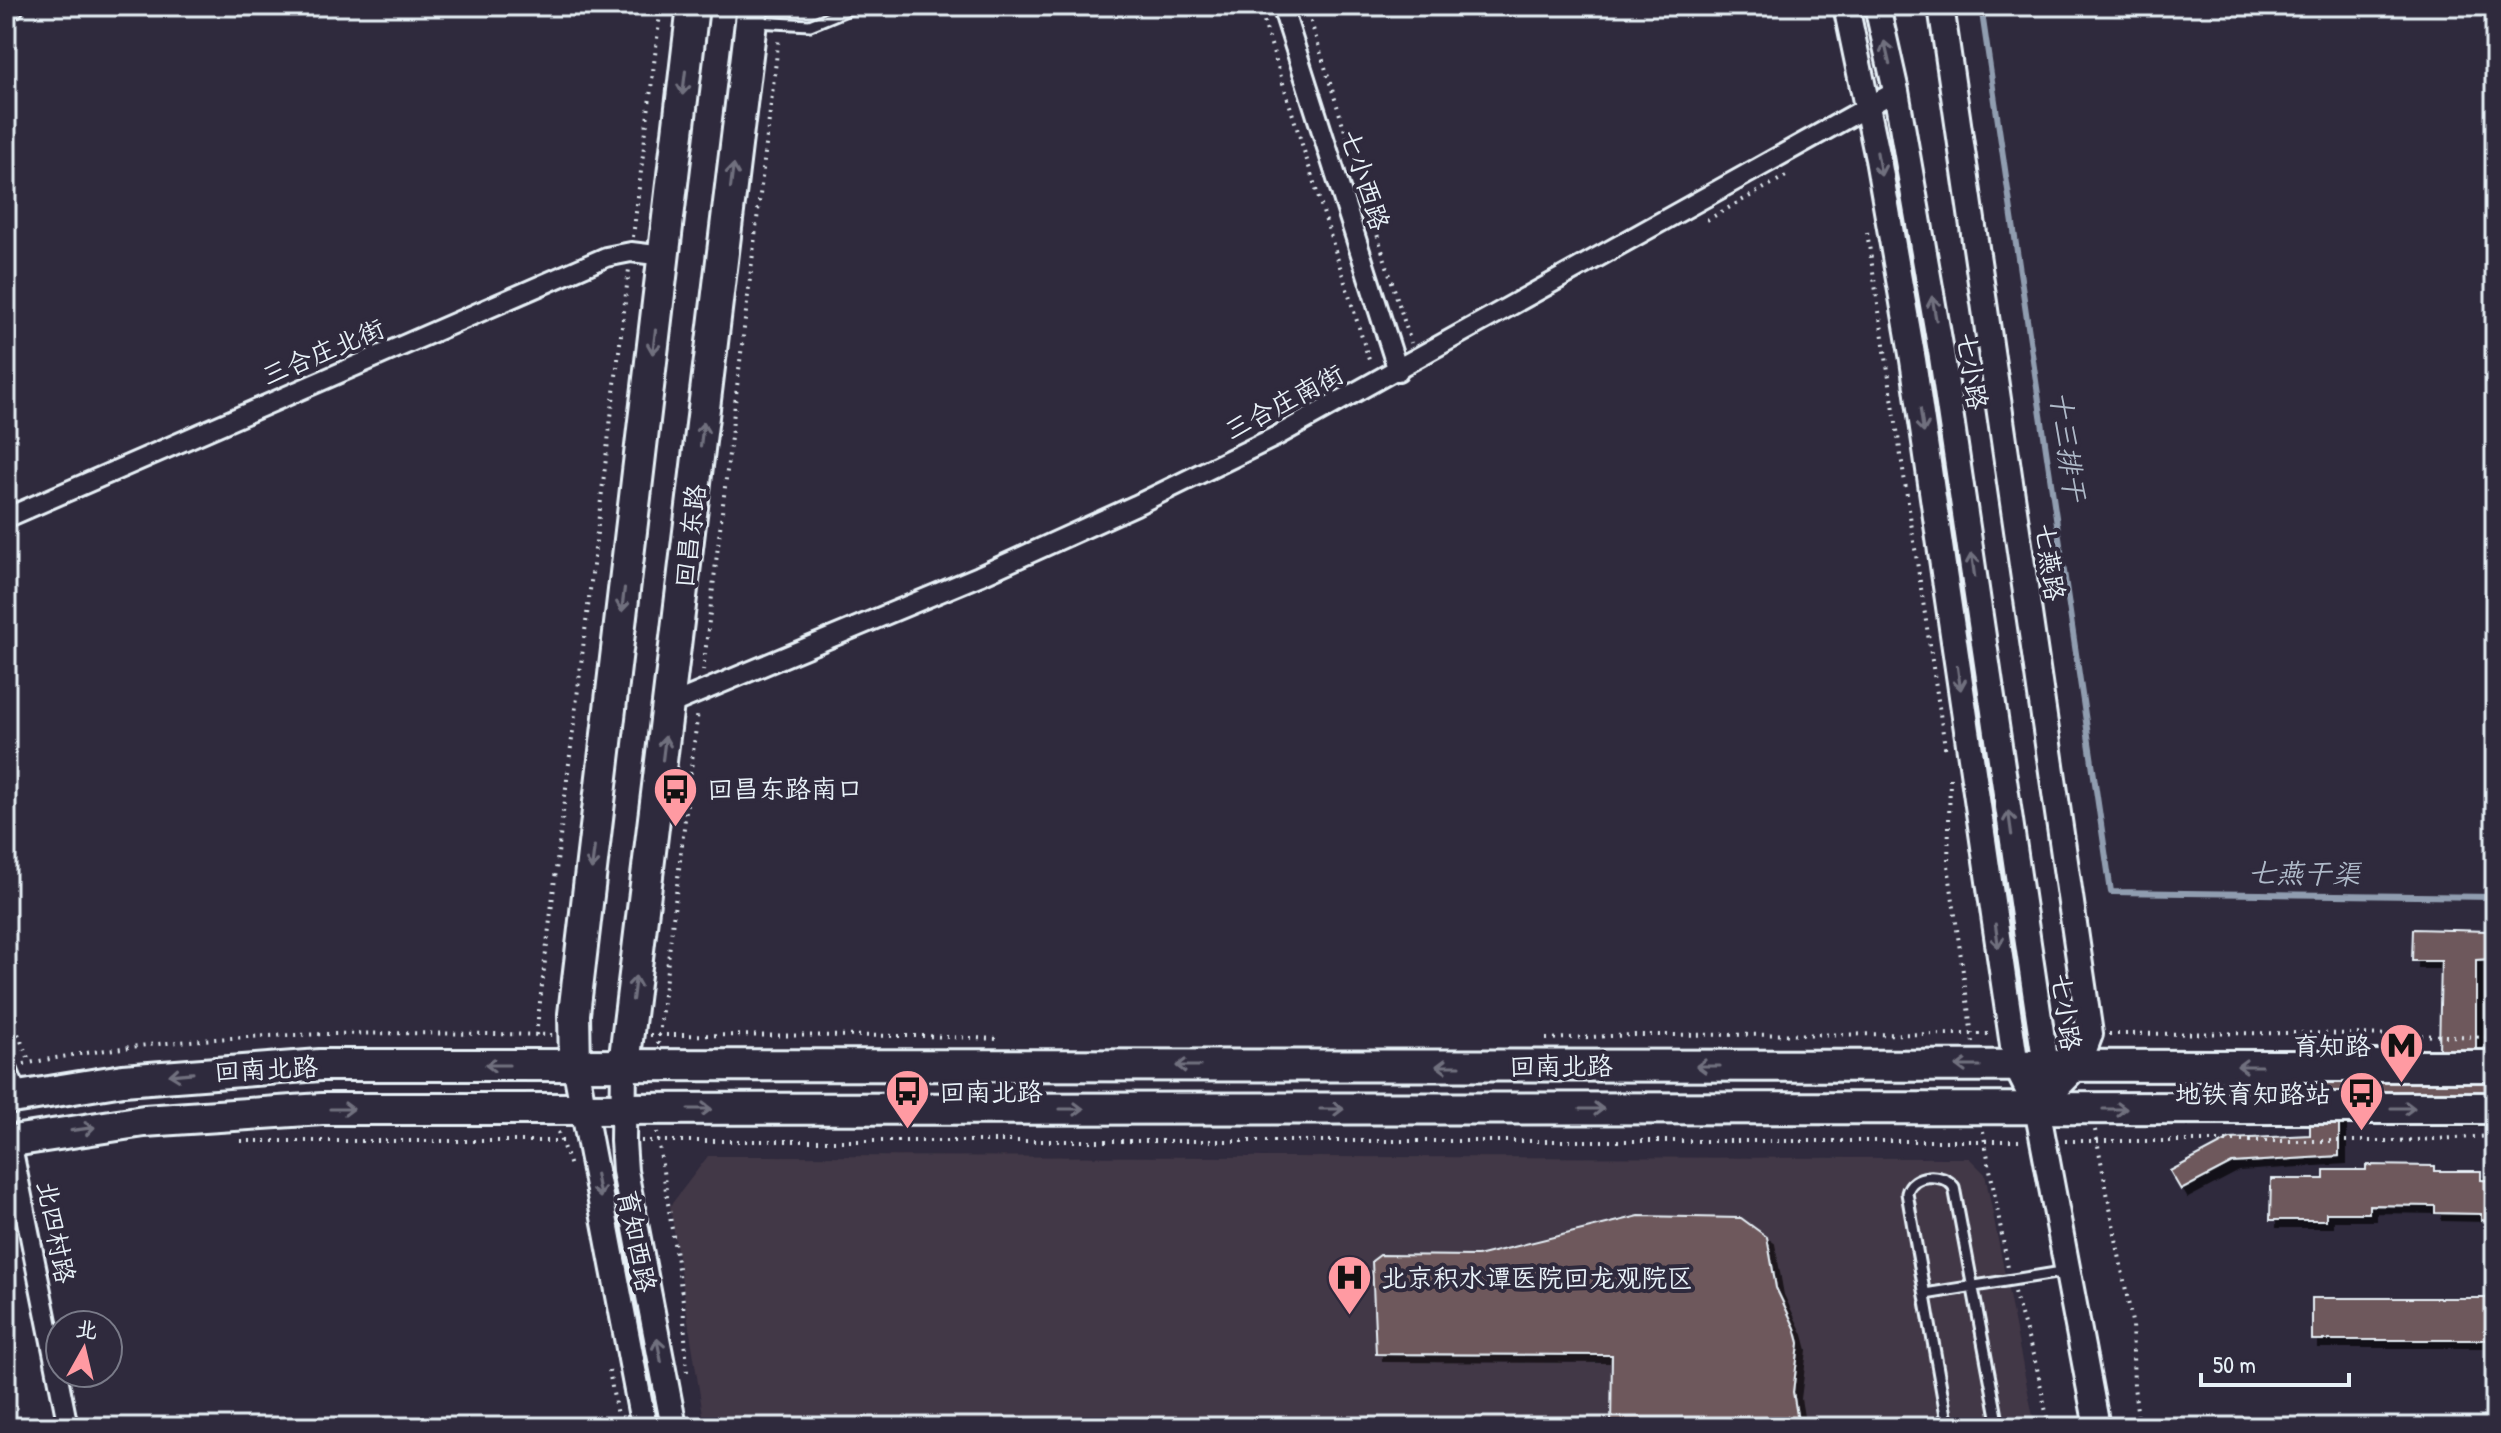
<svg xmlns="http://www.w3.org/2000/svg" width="2501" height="1433" font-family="'Patrick Hand','LXGW WenKai TC',sans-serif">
<defs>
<filter id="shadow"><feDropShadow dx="7" dy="7" stdDeviation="0" flood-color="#0009"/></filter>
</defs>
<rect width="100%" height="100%" fill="#2f2a3d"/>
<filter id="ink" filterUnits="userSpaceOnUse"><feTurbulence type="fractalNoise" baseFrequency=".0125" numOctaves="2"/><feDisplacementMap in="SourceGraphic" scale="16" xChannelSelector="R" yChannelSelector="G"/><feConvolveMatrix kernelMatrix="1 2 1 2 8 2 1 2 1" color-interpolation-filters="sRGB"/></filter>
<g filter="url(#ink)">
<path fill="#423846" d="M 708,1156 L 1969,1158 L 1985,1174 L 2035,1427 L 705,1427 L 670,1206 Z"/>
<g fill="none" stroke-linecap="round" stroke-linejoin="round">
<path stroke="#909db0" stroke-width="6" d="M 1981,6 L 2111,892 L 2495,897"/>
</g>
<path fill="#6e595c" stroke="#e8f1f8" stroke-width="2" filter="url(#shadow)" d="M 2413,929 L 2489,931 L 2490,959 L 2476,960 L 2476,1051 L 2495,1051 L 2495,1119 L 2339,1117 L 2339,1156 L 2232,1163 L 2181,1190 L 2170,1171 L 2230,1139 L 2310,1135 L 2310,1054 L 2439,1051 L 2441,961 L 2412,961 Z
M 2366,1165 L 2435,1166 L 2435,1171 L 2481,1171 L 2481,1180 L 2495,1181 L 2495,1221 L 2481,1220 L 2481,1214 L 2435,1213 L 2435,1206 L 2369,1205 L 2369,1213 L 2326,1213 L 2326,1220 L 2270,1220 L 2271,1179 L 2324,1179 L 2324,1170 L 2366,1170 Z
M 1639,1216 L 1741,1218 L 1767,1237 L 1776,1288 L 1795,1328 L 1799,1343 L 1793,1392 L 1799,1427 L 1611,1427 L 1612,1355 L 1376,1354 L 1372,1261 L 1380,1255 L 1477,1256 Z
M 2312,1298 L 2495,1298 L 2495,1340 L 2312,1340 Z
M 2317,1425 L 2495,1426 L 2495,1427 L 2317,1427 Z"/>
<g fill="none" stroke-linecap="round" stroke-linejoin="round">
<defs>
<path id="service" d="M 756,22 L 810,25 L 856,6
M 1925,1294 L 2068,1271
M 1948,1427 L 1907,1193 C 1912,1173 1943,1172 1954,1187 L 1999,1427"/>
<path id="minor" d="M 1282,6 L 1398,371
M 6,518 L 606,257 L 631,252 L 664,256
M 669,705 L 979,576 L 1136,505 L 1275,437 L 1896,91
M 6,1066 L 18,1096
M 11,1141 L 68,1427"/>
<path id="tertiary" d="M 1846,6 L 1878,159 L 1913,360 L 2016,1066 L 2037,1108 L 2097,1427
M 1877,6 L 1896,91 L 1942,357 L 2046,1066 L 2042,1083
M 1941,6 L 2090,1034 L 2078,1066 L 2037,1108
M 6,9 L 11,6
M 575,1065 L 644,1427
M 624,1065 L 623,1141 L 625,1171 L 674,1427"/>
<path id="primary" d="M 575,1065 L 574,1014 L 693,6
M 624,1065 L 753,6
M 6,1099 L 123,1080 L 320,1065 L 2495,1066
M 6,1142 L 144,1121 L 322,1109 L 2495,1108"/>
</defs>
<use href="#service" stroke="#e8f1f8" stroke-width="15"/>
<use href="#minor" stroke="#e8f1f8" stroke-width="24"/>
<use href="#tertiary" stroke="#e8f1f8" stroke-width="30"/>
<use href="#primary" stroke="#e8f1f8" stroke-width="36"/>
<path stroke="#e8f1f8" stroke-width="4" stroke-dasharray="2 6" stroke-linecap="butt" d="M 1259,6 L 1370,363
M 1306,6 L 1411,343
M 1707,220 L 1786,176
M 1867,232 L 1946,753
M 633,237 L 661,6
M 703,671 L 779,36
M 1950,778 L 1948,865 L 1973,1043
M 6,1004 L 30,1063
M 2109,1034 L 2304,1033 L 2495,1037
M 536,1035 L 629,269
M 650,1035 L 925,1036 L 997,1039
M 1546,1039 L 1634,1035 L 1993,1034
M 658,1044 L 698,711
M 24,1064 C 197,1029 376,1032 553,1035
M 2095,1130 L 2132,1322 L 2134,1386 L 2139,1427
M 1983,1131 L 2008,1268
M 558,1132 L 571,1169
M 657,1132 L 683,1301 L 687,1373
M 241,1141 L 569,1141
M 641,1141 L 2021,1141
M 2065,1141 L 2395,1141 L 2495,1136
M 2014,1292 L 2037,1368 L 2049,1427
M 609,1370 L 619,1427"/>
<use href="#service" stroke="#2f2a3d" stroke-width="9"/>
<use href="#minor" stroke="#2f2a3d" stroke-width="18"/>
<use href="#tertiary" stroke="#2f2a3d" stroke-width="24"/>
<use href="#primary" stroke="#2f2a3d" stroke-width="30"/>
</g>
<defs><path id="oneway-shaft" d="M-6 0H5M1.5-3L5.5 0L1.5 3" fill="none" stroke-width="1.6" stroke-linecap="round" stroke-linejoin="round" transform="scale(2)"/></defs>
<g stroke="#70707e">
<use href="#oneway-shaft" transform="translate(1887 53) rotate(-103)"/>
<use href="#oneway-shaft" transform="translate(684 83) rotate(97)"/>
<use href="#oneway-shaft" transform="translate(1879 164) rotate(80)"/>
<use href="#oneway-shaft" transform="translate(732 176) rotate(-83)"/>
<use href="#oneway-shaft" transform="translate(1934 308) rotate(-100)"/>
<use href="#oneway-shaft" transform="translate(654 342) rotate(97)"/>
<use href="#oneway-shaft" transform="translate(1922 421) rotate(82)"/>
<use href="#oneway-shaft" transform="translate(702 434) rotate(-83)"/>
<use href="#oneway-shaft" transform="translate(1973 565) rotate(-98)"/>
<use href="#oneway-shaft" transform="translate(623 600) rotate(97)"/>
<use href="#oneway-shaft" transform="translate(1959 678) rotate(82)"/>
<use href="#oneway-shaft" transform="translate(664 748) rotate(-83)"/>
<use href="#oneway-shaft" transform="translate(2010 823) rotate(-98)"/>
<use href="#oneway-shaft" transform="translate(593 858) rotate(97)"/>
<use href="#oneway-shaft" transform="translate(1997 936) rotate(82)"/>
<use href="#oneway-shaft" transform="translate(634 988) rotate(-83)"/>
<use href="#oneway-shaft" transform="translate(497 1065) rotate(-180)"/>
<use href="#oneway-shaft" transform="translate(1188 1066) rotate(-180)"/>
<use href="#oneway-shaft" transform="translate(1448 1066) rotate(-180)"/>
<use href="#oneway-shaft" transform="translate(1708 1066) rotate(-180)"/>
<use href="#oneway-shaft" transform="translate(1968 1066) rotate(180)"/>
<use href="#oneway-shaft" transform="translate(2249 1066) rotate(-180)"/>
<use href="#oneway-shaft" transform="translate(181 1074) rotate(175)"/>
<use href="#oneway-shaft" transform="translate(2403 1108)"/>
<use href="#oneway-shaft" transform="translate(342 1109)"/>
<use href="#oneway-shaft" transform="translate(700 1109)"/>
<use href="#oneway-shaft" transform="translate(1072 1109)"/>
<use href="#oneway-shaft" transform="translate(1332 1109)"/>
<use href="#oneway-shaft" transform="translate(1592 1109)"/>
<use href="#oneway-shaft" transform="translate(2115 1109)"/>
<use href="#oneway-shaft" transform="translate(83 1129) rotate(-8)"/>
<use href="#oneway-shaft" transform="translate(598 1186) rotate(79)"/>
<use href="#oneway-shaft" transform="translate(659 1350) rotate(-101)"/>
</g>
</g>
<defs>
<symbol id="bus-pin" viewBox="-11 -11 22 30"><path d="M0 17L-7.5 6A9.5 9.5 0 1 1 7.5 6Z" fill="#ff9aa2" stroke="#2f2a3d"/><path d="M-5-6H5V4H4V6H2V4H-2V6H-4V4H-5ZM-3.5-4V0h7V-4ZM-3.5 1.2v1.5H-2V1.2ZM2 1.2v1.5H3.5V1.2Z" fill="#111"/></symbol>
<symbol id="metro-pin" viewBox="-11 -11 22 30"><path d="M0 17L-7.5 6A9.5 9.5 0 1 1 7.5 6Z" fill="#ff9aa2" stroke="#2f2a3d"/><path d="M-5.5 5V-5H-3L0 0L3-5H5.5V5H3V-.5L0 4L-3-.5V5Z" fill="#111"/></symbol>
<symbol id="hospital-pin" viewBox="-11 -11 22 30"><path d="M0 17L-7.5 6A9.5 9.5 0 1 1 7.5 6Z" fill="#ff9aa2" stroke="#2f2a3d"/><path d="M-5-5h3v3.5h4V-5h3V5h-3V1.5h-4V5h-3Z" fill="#111"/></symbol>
</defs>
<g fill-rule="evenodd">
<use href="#bus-pin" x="650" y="764" width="51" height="69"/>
<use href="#metro-pin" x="2376" y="1020" width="51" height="69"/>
<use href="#bus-pin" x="882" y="1066" width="51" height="69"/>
<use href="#bus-pin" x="2336" y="1068" width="51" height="69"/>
<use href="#hospital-pin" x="1324" y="1252" width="51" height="69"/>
</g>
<g text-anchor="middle" stroke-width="8" stroke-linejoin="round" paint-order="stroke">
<g font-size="26" fill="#e8f1f8" stroke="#2f2a3d">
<text transform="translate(1365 180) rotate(72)" y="9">七小西路</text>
<text transform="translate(323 352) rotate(-23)" y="9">三合庄北街</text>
<text transform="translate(1972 371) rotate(81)" y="9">七小路</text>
<text transform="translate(1284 402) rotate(-28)" y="9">三合庄南街</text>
<text transform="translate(690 536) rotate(-83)" y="9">回昌东路</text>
<text transform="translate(2050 562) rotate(82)" y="9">七燕路</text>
<text transform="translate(2066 1012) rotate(82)" y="9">七小路</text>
<text x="1561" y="1075">回南北路</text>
<text transform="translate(266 1069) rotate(-3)" y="9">回南北路</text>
<text transform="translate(56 1232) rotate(79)" y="9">北四村路</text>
<text transform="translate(637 1241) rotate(79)" y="9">育知西路</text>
</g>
<g font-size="26" fill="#e8f1f8" stroke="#2f2a3d" text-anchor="start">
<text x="707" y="798">回昌东路南口</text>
<text x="2371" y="1055" text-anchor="end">育知路</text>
<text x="939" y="1101">回南北路</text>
<text x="2331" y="1103" text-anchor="end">地铁育知路站</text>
<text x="1381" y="1287">北京积水谭医院回龙观院区</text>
</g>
<g font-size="28" font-style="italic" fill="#aeb9c8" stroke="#2f2a3d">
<text transform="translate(2068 446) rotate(82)" y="10">十三排干</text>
<text transform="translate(2304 873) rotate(1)" y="10">七燕干渠</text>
</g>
</g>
<rect width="2501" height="1433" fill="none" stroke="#2f2a3d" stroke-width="32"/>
<rect x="16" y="16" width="2469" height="1401" fill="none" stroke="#e8f1f8" stroke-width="3" filter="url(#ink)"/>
<g transform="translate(84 1349) rotate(8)"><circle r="38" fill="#2f2a3d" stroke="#797a88" stroke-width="2"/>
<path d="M0-6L14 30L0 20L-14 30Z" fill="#ff9aa2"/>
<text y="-12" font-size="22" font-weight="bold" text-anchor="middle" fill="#e8f1f8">北</text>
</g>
<path d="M2201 1373v12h148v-12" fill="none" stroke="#e8f1f8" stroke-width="4"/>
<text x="2213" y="1373" font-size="24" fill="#e8f1f8" stroke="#2f2a3d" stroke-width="6" paint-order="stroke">50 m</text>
</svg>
